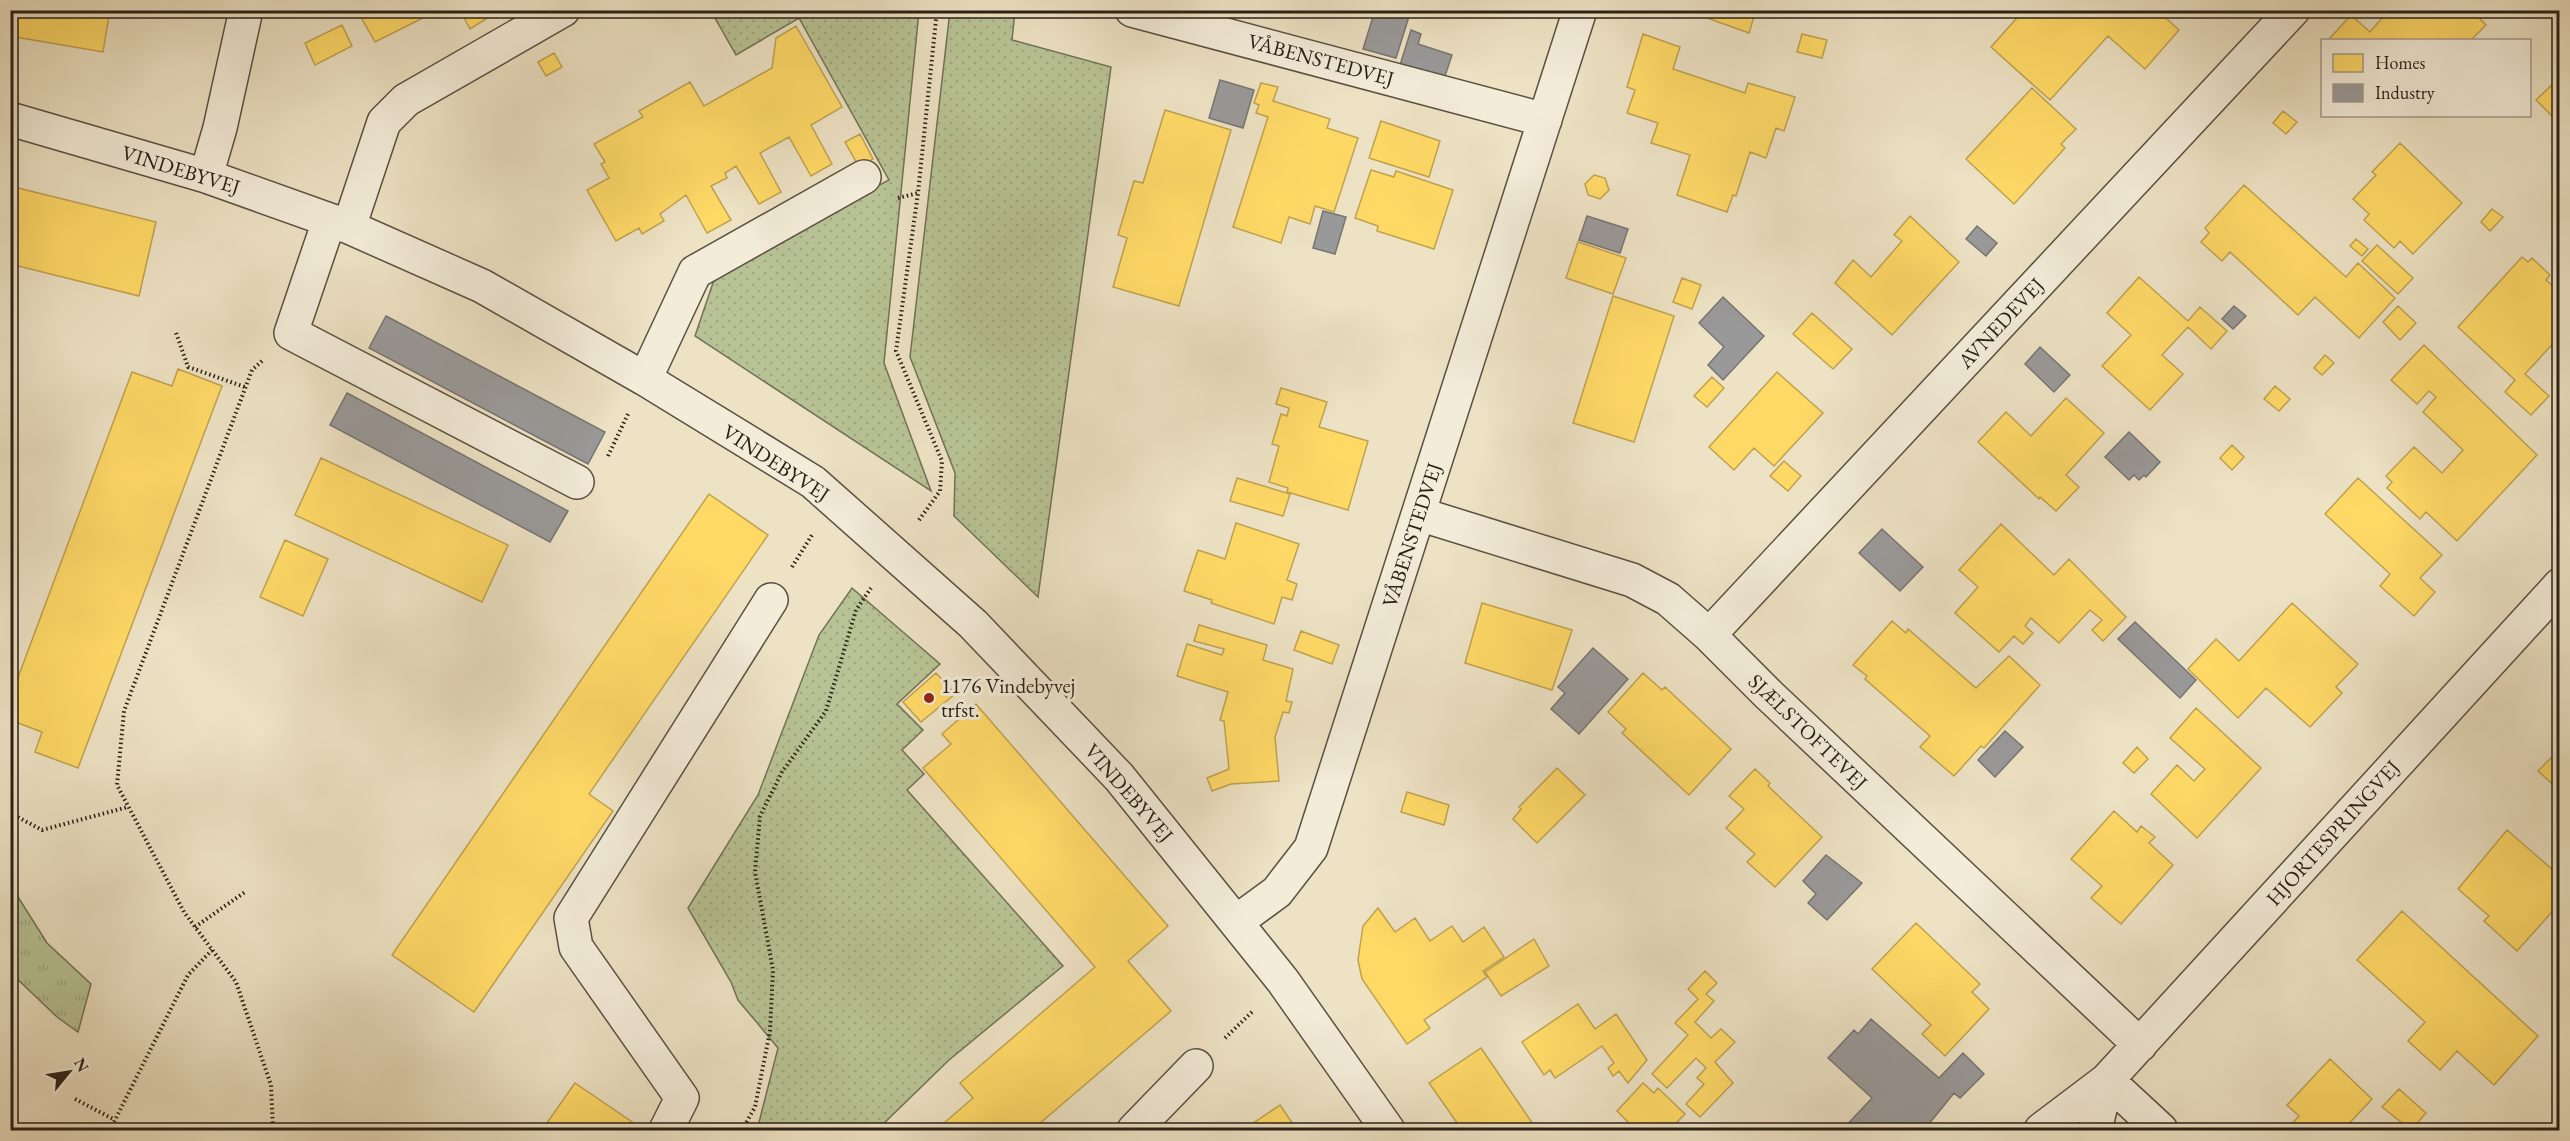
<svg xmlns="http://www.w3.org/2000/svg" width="2570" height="1141" font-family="'EB Garamond',serif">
<defs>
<pattern id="grass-tufts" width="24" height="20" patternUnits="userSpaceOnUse" patternTransform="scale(1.5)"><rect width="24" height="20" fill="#b8c395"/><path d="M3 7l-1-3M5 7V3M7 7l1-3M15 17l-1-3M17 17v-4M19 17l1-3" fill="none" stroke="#9ea780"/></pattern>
<pattern id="park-dots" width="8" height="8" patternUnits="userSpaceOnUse" patternTransform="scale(1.5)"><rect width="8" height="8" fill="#b8c395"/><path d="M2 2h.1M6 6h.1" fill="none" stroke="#9ea780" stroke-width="1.8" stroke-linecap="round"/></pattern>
</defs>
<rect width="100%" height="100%" fill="#ede2c4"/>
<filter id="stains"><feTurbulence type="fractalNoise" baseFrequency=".00333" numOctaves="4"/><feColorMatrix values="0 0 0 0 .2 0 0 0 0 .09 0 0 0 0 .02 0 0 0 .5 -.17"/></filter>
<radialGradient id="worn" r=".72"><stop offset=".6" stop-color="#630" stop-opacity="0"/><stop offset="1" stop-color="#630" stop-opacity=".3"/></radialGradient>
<path fill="url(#grass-tufts)" stroke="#707256" stroke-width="1.5" d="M 11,852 L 18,897 L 47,943 L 91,984 L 78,1032 L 57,1017 L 11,973 Z"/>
<path fill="url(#park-dots)" stroke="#707256" stroke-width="1.5" d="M 711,11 L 919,11 L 884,363 L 931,491 L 695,336 L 717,271 L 889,180 L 799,18 L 736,55 Z
M 950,11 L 1015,11 L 1012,40 L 1111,67 L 1038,597 L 954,516 L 955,473 L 910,357 Z
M 852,588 L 940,664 L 897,704 L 923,730 L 902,750 L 924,774 L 907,790 L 1063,966 L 949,1060 L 877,1130 L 757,1130 L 778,1048 L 738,1000 L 731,982 L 688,908 L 758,795 L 819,635 Z"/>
<path fill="#ffd966" stroke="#bfa24e" stroke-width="1.5" d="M 10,10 L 110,10 L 103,52 L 10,36 Z
M 357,10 L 422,10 L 425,17 L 375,42 Z
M 460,10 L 488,10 L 491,16 L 470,29 Z
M 1685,10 L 1756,10 L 1749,33 Z
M 2024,10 L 2157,10 L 2179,30 L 2145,69 L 2108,36 L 2050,100 L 1991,47 Z
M 2389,10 L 2471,10 L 2486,25 L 2471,40 L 2328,40 L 2351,15 L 2370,32 Z
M 2543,10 L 2560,10 L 2560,25 Z
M 342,25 L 352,46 L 315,65 L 305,43 Z
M 796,26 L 842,107 L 811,125 L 832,164 L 811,176 L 789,137 L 760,153 L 781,192 L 759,204 L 736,166 L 725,173 L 727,178 L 711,186 L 731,220 L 707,233 L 686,195 L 660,214 L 664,221 L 642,234 L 639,228 L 616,241 L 587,190 L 609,178 L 601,164 L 605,162 L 594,144 L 643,117 L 639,111 L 690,82 L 704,106 L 772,68 L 776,38 Z
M 1643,34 L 1680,47 L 1673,69 L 1745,93 L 1748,83 L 1795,97 L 1784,131 L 1776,128 L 1766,158 L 1750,152 L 1736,196 L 1733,195 L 1727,212 L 1677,195 L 1690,155 L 1651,143 L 1658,123 L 1627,113 L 1635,90 L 1627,87 Z
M 1802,34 L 1827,40 L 1822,58 L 1797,52 Z
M 554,53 L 562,67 L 546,76 L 538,62 Z
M 2559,78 L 2560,115 L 2555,119 L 2536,100 Z
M 1261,83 L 1278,87 L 1273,101 L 1330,119 L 1327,128 L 1358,138 L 1334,212 L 1315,206 L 1310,224 L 1289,217 L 1281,243 L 1233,227 L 1268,117 L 1256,113 L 1259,105 L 1254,103 Z
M 2032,88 L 2076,129 L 2061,144 L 2065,148 L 2014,204 L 1966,159 Z
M 1165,110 L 1231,130 L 1179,306 L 1113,287 L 1127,238 L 1118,235 L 1134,181 L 1143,183 Z
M 2283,111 L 2297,122 L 2286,134 L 2273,123 Z
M 1381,121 L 1440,141 L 1429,177 L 1369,158 Z
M 860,134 L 873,159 L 859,167 L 845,142 Z
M 2400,143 L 2462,203 L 2413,254 L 2400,241 L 2394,248 L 2364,220 L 2369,214 L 2353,199 L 2376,175 L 2372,172 Z
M 1371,170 L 1394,177 L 1396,171 L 1453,190 L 1434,249 L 1377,231 L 1378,226 L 1355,218 Z
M 1594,175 L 1605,178 L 1609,190 L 1600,199 L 1588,195 L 1585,184 Z
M 2244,185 L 2346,277 L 2358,263 L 2395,298 L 2359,338 L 2315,297 L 2298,315 L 2230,252 L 2222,261 L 2201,242 L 2209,233 L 2205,228 Z
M 10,186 L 156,222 L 139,296 L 10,264 Z
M 2492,209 L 2503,217 L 2490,231 L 2481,222 Z
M 1910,216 L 1959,262 L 1892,335 L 1835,283 L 1853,260 L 1871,277 L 1902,241 L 1894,235 Z
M 2356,239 L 2368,249 L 2362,256 L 2350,246 Z
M 1578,242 L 1626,258 L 1613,294 L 1566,278 Z
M 2377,245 L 2413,278 L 2398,294 L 2362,261 Z
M 2522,257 L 2528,262 L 2532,258 L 2550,275 L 2546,280 L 2560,292 L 2560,336 L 2525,374 L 2549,396 L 2531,415 L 2505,392 L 2515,380 L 2458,327 Z
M 2139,277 L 2188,321 L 2200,307 L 2227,331 L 2211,349 L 2188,327 L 2162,355 L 2183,374 L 2150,410 L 2102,366 L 2131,335 L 2107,313 Z
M 1682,278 L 1701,285 L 1692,309 L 1673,302 Z
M 1613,296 L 1674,316 L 1634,442 L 1573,423 Z
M 2398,306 L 2416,323 L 2400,340 L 2383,322 Z
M 1812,313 L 1852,349 L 1833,369 L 1793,334 Z
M 2424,345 L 2537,455 L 2457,541 L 2426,512 L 2420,519 L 2387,488 L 2392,482 L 2386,476 L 2414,447 L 2442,473 L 2463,450 L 2423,412 L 2436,397 L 2429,391 L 2417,404 L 2391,380 Z
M 2325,355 L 2334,363 L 2322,375 L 2314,368 Z
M 178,369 L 222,386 L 78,768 L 35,752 L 42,732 L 10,720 L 10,699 L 132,372 L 172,386 Z
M 1777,372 L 1823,413 L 1774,466 L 1754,448 L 1734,470 L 1709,447 Z
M 1712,377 L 1724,388 L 1707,407 L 1694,396 Z
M 2275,386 L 2290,399 L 2279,411 L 2264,399 Z
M 1281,388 L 1327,402 L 1319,427 L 1368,441 L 1348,510 L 1287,492 L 1288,488 L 1269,482 L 1279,446 L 1272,444 L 1281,414 L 1287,416 L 1289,408 L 1276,404 Z
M 2066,398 L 2104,433 L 2066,475 L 2079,487 L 2056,511 L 2040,497 L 2039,499 L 1978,442 L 2006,412 L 2031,436 Z
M 2232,445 L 2244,457 L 2232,470 L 2220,458 Z
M 321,458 L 508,545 L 482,602 L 295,515 Z
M 1784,461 L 1801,476 L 1788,491 L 1770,476 Z
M 1237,478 L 1290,494 L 1283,516 L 1230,501 Z
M 2358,478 L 2442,555 L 2420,578 L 2435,592 L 2414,616 L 2380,586 L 2390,574 L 2325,514 Z
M 709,494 L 768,535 L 589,794 L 613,811 L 474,1012 L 392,955 Z
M 1236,523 L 1299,544 L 1287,580 L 1297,584 L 1292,600 L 1282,597 L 1274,624 L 1211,603 L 1212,600 L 1184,591 L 1198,550 L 1225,559 Z
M 2001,524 L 2054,575 L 2069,559 L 2126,617 L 2103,641 L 2092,630 L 2102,620 L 2090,610 L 2059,643 L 2031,618 L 2025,626 L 2033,633 L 2023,644 L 2014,636 L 1999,652 L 1955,613 L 1978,587 L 1959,570 Z
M 285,540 L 328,559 L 303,616 L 260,597 Z
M 1482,603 L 1572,630 L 1552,690 L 1465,663 Z
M 2292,603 L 2358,664 L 2336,687 L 2342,693 L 2310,727 L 2266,688 L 2238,718 L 2188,669 L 2216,639 L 2239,661 Z
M 1892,621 L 1906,633 L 1908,629 L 1976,688 L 2009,656 L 2040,685 L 1984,748 L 1981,746 L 1954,776 L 1920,747 L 1930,736 L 1865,679 L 1867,676 L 1853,665 Z
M 1199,625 L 1267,645 L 1263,660 L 1293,669 L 1286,701 L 1292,702 L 1289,713 L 1283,712 L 1275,737 L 1279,781 L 1231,784 L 1212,791 L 1207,778 L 1229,769 L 1224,721 L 1220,720 L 1228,692 L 1177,676 L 1187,644 L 1222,655 L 1224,649 L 1194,641 Z
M 1301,631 L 1339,645 L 1332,664 L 1294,650 Z
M 936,673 L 955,694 L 921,722 L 903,702 Z
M 1643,673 L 1662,690 L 1665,687 L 1731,749 L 1689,795 L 1622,733 L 1626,729 L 1608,712 Z
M 976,704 L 1168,926 L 1128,961 L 1171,1011 L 1032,1130 L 936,1130 L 973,1098 L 960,1083 L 1095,967 L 923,768 L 951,744 L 942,734 Z
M 2196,708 L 2261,768 L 2197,838 L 2151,794 L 2177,765 L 2194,781 L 2205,769 L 2170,738 Z
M 2137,747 L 2148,759 L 2134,773 L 2123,763 Z
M 2560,749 L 2560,791 L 2538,771 Z
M 1557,768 L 1585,795 L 1537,843 L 1513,819 L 1521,809 L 1519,807 Z
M 1755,769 L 1770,783 L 1768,786 L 1822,837 L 1775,887 L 1747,862 L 1755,854 L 1726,828 L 1744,809 L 1729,796 Z
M 1407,792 L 1449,805 L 1444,825 L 1401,812 Z
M 2114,811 L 2137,832 L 2141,826 L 2155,837 L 2149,843 L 2173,865 L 2121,924 L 2091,898 L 2102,886 L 2071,859 Z
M 2507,830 L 2560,876 L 2560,903 L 2517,951 L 2484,921 L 2489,916 L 2458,889 Z
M 1378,908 L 1395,932 L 1415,918 L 1430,941 L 1452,926 L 1463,942 L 1484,927 L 1504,957 L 1483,971 L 1487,977 L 1424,1020 L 1430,1028 L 1407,1044 L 1362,979 L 1358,960 L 1363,926 Z
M 2402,911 L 2538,1036 L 2494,1085 L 2457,1051 L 2440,1070 L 2408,1041 L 2425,1022 L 2357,960 Z
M 1916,923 L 1980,984 L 1972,992 L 1989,1009 L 1945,1056 L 1922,1034 L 1931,1025 L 1872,969 Z
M 1534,939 L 1549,966 L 1501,996 L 1485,972 Z
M 1705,971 L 1717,983 L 1706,994 L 1714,1001 L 1695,1022 L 1711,1038 L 1721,1029 L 1735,1042 L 1715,1062 L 1733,1083 L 1700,1117 L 1686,1104 L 1704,1084 L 1697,1078 L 1706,1068 L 1696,1058 L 1667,1088 L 1652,1074 L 1688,1035 L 1675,1023 L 1698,999 L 1688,989 Z
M 1578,1004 L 1595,1029 L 1616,1014 L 1647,1060 L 1628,1083 L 1619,1071 L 1613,1076 L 1608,1068 L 1614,1063 L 1602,1046 L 1555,1078 L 1550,1070 L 1544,1075 L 1522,1042 Z
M 1481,1048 L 1537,1130 L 1462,1130 L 1429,1083 Z
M 2330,1059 L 2372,1099 L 2343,1130 L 2293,1130 L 2289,1127 L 2299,1116 L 2287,1105 Z
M 575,1083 L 635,1124 L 631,1130 L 542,1130 Z
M 1643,1083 L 1654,1093 L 1658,1088 L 1685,1114 L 1669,1130 L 1621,1130 L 1628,1122 L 1617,1111 Z
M 2399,1089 L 2426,1113 L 2411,1130 L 2382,1107 Z
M 1280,1105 L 1297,1130 L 1243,1130 Z"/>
<path fill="#999" stroke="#777572" stroke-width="1.5" d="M 1375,10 L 1411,10 L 1396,58 L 1363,49 Z
M 1411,30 L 1421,34 L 1418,44 L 1452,55 L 1444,79 L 1400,65 Z
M 1220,80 L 1254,90 L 1243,128 L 1209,118 Z
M 1323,211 L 1346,217 L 1335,254 L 1313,248 Z
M 1587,216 L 1628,229 L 1620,253 L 1579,240 Z
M 1977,226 L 1997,243 L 1986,256 L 1966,239 Z
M 1723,297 L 1764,336 L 1723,380 L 1708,365 L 1724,347 L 1699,323 Z
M 2234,306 L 2246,316 L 2233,329 L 2222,319 Z
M 386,316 L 605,432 L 588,464 L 369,348 Z
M 2040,347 L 2070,375 L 2054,392 L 2025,364 Z
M 347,393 L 568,511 L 550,542 L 330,425 Z
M 2129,432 L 2160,462 L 2146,477 L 2144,475 L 2139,480 L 2134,475 L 2129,480 L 2105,457 Z
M 1882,529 L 1923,567 L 1900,591 L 1859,553 Z
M 2135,622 L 2196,680 L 2180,698 L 2118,639 Z
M 1593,648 L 1628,679 L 1579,734 L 1551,709 L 1565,693 L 1558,687 Z
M 2005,731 L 2023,747 L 1995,777 L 1978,760 Z
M 1826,855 L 1862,883 L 1827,920 L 1808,903 L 1816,894 L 1803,881 Z
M 1871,1019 L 1939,1078 L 1963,1053 L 1984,1074 L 1960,1098 L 1954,1093 L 1924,1130 L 1842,1130 L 1872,1098 L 1828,1058 L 1854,1030 L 1858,1034 Z"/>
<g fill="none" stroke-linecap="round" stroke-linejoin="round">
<defs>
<path id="minor" d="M 1132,10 L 1545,120
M 10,119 L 206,176 L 349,227 L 482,286 L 645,379 L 813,482 L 973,624 L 1119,777 L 1283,981 L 1388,1130
M 206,176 L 220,128 L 246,10
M 329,221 L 291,333 L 577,482
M 349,227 L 384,122 L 406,100 L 563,10
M 645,379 L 695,272 L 864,177
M 1419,514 L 1632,580 L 1668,599 L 1709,635 L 1769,695 L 2140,1045
M 1709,635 L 2293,10
M 1236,922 L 1277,892 L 1311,848 L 1580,10
M 2107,1080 L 2161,1130
M 666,1130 L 682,1098 L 576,947 L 571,918 L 771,600
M 1134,1130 L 1196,1066
M 2041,1130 L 2107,1080 L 2560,585
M 2095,1130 L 2107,1080"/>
</defs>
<use href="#minor" stroke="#5a5042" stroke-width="36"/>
<path stroke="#292017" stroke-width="4" stroke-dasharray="1.5 3" stroke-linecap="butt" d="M 898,198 L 918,193
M 176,333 L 188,367 L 245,387
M 262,361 L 252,370 L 124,711 L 117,785 L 184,912 L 236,982 L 271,1085 L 273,1130
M 608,456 L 628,414
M 919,520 L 940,491 L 942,461 L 896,351 L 918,193 L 937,10
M 792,567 L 812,535
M 10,813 L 42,830 L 128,807
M 195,927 L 245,892
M 1225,1038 L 1254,1010
M 75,1099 L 115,1120
M 110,1130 L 188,975 L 212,950
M 742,1130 L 755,1107 L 770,1031 L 773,970 L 755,872 L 760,816 L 782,772 L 826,711 L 856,610 L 871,588"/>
<use href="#minor" stroke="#f3ecd9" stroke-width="33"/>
</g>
<circle fill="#8f2418" stroke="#f3ecd9" stroke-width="2" cx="929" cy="698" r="6"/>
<g text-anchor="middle" stroke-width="6" stroke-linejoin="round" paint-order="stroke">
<g font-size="21" fill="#292017" stroke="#f3ecd9">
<text transform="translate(1321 60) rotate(15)" y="7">VÅBENSTEDVEJ</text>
<text transform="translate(181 170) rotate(17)" y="7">VINDEBYVEJ</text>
<text transform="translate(2001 323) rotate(-47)" y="7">AVNEDEVEJ</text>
<text transform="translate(776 463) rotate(33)" y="7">VINDEBYVEJ</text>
<text transform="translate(1412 535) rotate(-72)" y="7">VÅBENSTEDVEJ</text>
<text transform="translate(1808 732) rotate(44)" y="7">SJÆLSTOFTEVEJ</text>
<text transform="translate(1129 793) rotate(49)" y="7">VINDEBYVEJ</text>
<text transform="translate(2333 833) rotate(-48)" y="7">HJORTESPRINGVEJ</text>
</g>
<g font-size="21" fill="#292017" stroke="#f3ecd9" text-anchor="start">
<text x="941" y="693">1176 Vindebyvej<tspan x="941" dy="24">trfst.</tspan></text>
</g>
</g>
<rect width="2570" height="1141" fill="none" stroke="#ede2c4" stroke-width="36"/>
<rect x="12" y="12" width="2546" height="1117" fill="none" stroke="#292017" stroke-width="3"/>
<rect x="18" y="18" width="2534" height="1105" fill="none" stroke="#292017" stroke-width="1.5"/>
<rect x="2321" y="39" width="210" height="78" fill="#f3ecd9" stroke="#a29a8b" stroke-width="1.5"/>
<rect x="2333" y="54" width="30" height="18" fill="#ffd966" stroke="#a29a8b" stroke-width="1.5"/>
<text x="2375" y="69" font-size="18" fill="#292017">Homes</text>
<rect x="2333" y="84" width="30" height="18" fill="#999999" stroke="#a29a8b" stroke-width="1.5"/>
<text x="2375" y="99" font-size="18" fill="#292017">Industry</text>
<g transform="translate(69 1072) rotate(60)" stroke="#f3ecd9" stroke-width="4.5" paint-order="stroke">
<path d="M0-4.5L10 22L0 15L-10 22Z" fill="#292017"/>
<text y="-9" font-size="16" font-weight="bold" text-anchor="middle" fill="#292017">N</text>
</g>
<rect width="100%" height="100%" filter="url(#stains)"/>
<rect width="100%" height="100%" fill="url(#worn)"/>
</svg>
